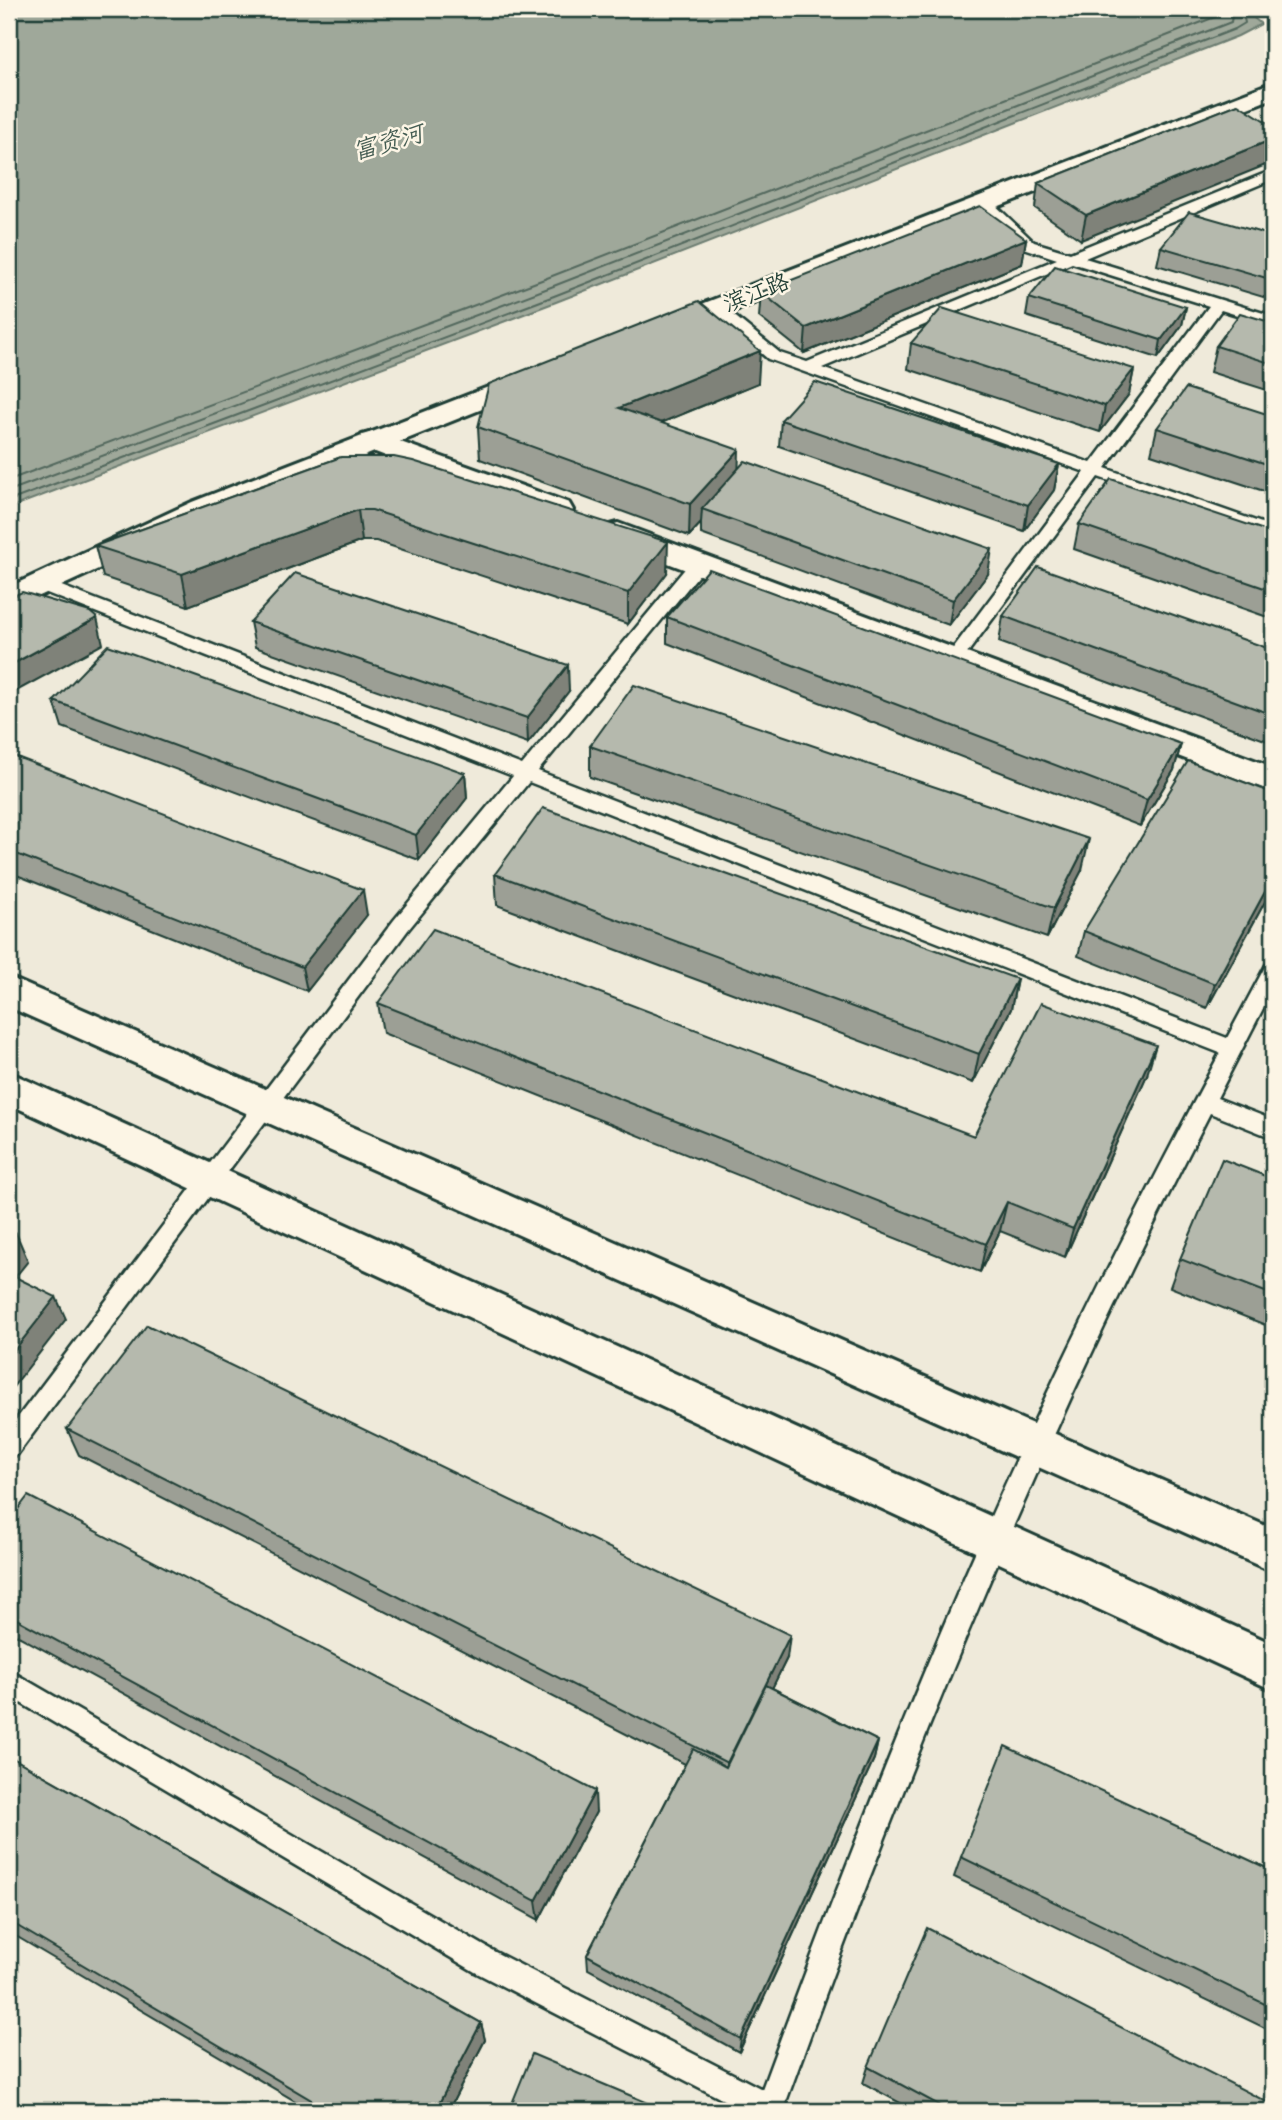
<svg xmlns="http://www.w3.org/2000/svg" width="1282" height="2120" font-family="'Indie Flower','LXGW WenKai TC',sans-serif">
<rect width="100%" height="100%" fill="#efeada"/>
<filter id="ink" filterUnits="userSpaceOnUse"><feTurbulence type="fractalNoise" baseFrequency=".0143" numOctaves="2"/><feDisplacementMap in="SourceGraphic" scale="14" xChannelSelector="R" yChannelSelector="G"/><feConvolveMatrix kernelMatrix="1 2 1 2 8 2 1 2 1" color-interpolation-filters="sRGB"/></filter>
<g filter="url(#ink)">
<path fill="#9fa89a" stroke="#6c7d71" stroke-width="2" d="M 9,9 L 1255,9 L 1247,12 L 1261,24 L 1238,36 L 556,302 L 9,508 Z"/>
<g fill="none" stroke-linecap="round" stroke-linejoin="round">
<path stroke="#52685d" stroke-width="2" d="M 9,480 L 547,278 L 1220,15 L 1222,9
M 9,491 L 551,287 L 1231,22 L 1233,9
M 9,501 L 554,296 L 1235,29 L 1245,23 L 1242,9"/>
<defs>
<path id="service" d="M 1273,170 L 1273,179 L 1085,258 L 1273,316 L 1273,326 L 1221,310 L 1105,468 L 1273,527 L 1273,538 L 1098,477 L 960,663 L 948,663 L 945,659 L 948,655 L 1085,472 L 768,359 L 708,308 L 716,303 L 721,305 L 780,353 L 807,362 L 1057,259 L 1024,248 L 980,206 L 980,200 L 990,200 L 1034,242 L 1070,253 ZM 1072,263 L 1209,306 L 1091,463 L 822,368 Z
M 699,557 L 705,559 L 708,563 L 705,567 L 538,771 L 1227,1038 L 1266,965 L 1273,962 L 1273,989 L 1217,1098 L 1273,1120 L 1273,1138 L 1210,1113 C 1043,1435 909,1761 786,2102 L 789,2111 L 745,2111 L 475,1972 L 9,1696 L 9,1670 L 495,1952 L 762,2089 C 845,1864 932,1641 1033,1424 C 1091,1298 1155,1175 1220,1053 L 529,782 L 408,930 L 17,1455 L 9,1458 L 9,1429 L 394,920 L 513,776 L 34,588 L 31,584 L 34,580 L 46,580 L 522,765 L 693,559 Z"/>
<path id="minor" d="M 373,432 L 569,503 L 573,510 L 569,517 L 558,520 L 547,517 L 362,447 L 358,441 L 362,435 Z
M 618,523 L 1273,767 L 1273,792 L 607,540 L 602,533 L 607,526 Z
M 9,977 L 1273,1529 L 1273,1572 L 9,1007 Z
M 9,1072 L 1273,1644 L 1273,1690 L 9,1104 Z"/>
<path id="tertiary" d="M 1273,82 L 1273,98 L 673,335 L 663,337 L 653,335 L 649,329 L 653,323 Z
M 535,369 L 545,372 L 549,378 L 545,384 L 214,516 L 9,610 L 9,587 L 192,502 Z"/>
</defs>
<use href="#service" stroke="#1f3d34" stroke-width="5"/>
<use href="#minor" stroke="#1f3d34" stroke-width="6"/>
<use href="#tertiary" stroke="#1f3d34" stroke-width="6"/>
<use href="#service" fill="#fcf5e5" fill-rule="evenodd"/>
<use href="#minor" fill="#fcf5e5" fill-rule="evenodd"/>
<use href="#tertiary" fill="#fcf5e5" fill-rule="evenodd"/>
</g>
<path fill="#9c9f95" stroke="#1f3d34" stroke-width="2" d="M 1238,104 L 1081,240 L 1035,208 L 1038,183 Z
M 1273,236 L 1273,300 L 1157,265 L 1161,247 Z
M 1026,239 L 1022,264 L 804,353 L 759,317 L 761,292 Z
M 1029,298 L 1186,307 L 1182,325 L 1158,358 L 1026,316 Z
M 1273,323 L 1273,392 L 1210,372 L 1216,346 Z
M 911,343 L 1134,369 L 1129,394 L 1100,432 L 908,369 Z
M 758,383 L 661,423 L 739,467 L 988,574 L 949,625 L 701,534 L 701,523 L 689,536 L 480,459 L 478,427 Z
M 1273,416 L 1273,494 L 1151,454 L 1157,428 Z
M 781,420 L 1059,464 L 1054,490 L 1024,531 L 779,446 Z
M 341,457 L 667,573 L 628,624 L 376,541 L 362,541 L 188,606 L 103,577 L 95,546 Z
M 1079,524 L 1273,533 L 1273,619 L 1074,549 Z
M 1003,616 L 1273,650 L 1273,743 L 999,642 Z
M 667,617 L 1181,744 L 1174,770 L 1140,826 L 667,643 Z
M 250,622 L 569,691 L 528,743 L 255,647 Z
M 54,701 L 465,773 L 467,798 L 419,860 L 62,727 Z
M 590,746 L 1082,870 L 1047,938 L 590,777 Z
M 9,754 L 367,915 L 307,991 L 9,872 Z
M 495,874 L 1017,979 L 1011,1009 L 973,1083 L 497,905 Z
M 1273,887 L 1207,1008 L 1078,956 L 1084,931 Z
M 378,1003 L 974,1136 L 1147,1075 L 1065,1257 L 1000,1231 L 980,1272 L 383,1033 Z
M 1273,1179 L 1273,1328 L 1170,1287 L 1180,1259 Z
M 67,1429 L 787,1658 L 772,1688 L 878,1741 L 874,1759 L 739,2052 L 588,1969 L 587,1955 L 685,1764 L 79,1455 Z
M 9,1521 L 596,1812 L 539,1920 L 9,1631 Z
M 9,1756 L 481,2023 L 485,2040 L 448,2111 L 312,2111 L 9,1932 Z
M 961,1857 L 1273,1871 L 1273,2032 L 954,1877 Z
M 868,2067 L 1273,2111 L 915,2111 L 863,2083 Z"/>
<path fill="#7f8279" stroke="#1f3d34" stroke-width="2" d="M 1273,139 L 1273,162 L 1081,240 L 1086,215 Z
M 1026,239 L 1022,264 L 804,353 L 806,328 Z
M 1186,307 L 1182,325 L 1158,358 L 1161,340 Z
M 760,351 L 758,383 L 619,440 L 619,408 Z
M 1134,369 L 1129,394 L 1100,432 L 1105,406 Z
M 739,450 L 738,482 L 702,509 L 701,523 L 689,536 L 690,504 Z
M 1059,464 L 1054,490 L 1024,531 L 1028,505 Z
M 358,510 L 362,541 L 188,606 L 182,574 Z
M 668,542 L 667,573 L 628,624 L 628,593 Z
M 992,549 L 988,574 L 949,625 L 953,600 Z
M 97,618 L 103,644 L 9,695 L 9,666 Z
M 568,665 L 569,691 L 528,743 L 527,718 Z
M 1181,744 L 1174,770 L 1140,826 L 1147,800 Z
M 465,773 L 467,798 L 419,860 L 416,835 Z
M 1089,839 L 1082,870 L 1047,938 L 1054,908 Z
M 1273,877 L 1273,887 L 1207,1008 L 1215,984 Z
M 363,890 L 367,915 L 307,991 L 302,967 Z
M 1017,979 L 1011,1009 L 973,1083 L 979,1054 Z
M 1156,1045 L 1147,1075 L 1065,1257 L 1073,1229 Z
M 1007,1202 L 1000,1231 L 980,1272 L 986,1244 Z
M 16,1233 L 28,1261 L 9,1285 L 9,1242 Z
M 56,1297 L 66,1319 L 9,1392 L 9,1357 Z
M 790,1635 L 787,1658 L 725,1784 L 727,1763 Z
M 878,1741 L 874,1759 L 739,2052 L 741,2039 Z
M 595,1791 L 596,1812 L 539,1920 L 536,1901 Z
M 481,2023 L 485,2040 L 448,2111 L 435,2111 Z"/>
<path fill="#b5b9ad" stroke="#1f3d34" stroke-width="2" d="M 1238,104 L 1273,126 L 1273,139 L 1086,215 L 1038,183 Z
M 980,206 L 1026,239 L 806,328 L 761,292 Z
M 1189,212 L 1273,236 L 1273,280 L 1161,247 Z
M 1055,266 L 1186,307 L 1161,340 L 1029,298 Z
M 699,301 L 760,351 L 619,408 L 739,450 L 690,504 L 478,427 L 489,384 Z
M 942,308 L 1134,369 L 1105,406 L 911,343 Z
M 1240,313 L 1273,323 L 1273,364 L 1216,346 Z
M 815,382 L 1059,464 L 1028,505 L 781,420 Z
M 1186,388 L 1273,416 L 1273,466 L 1157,428 Z
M 341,457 L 394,457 L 413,461 L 668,542 L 628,593 L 372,510 L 358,510 L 182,574 L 95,546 Z
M 745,461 L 992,549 L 953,600 L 702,509 Z
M 1111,479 L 1273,533 L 1273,591 L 1079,524 Z
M 1038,567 L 1273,650 L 1273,715 L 1003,616 Z
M 709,569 L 1181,744 L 1147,800 L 667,617 Z
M 295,573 L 568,665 L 527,718 L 250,622 Z
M 22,592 L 90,612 L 97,618 L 9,666 L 9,598 Z
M 108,645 L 465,773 L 416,835 L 54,701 Z
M 634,685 L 1089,839 L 1054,908 L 590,746 Z
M 9,754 L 363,890 L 302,967 L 9,851 Z
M 1188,761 L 1273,793 L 1273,877 L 1215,984 L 1084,931 Z
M 543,808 L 1017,979 L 979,1054 L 495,874 Z
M 433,929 L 974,1136 L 1041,1003 L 1156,1045 L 1073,1229 L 1007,1202 L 986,1244 L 378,1003 Z
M 1222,1159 L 1273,1179 L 1273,1295 L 1180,1259 Z
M 9,1230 L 16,1233 L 9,1242 Z
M 9,1274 L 56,1297 L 9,1357 Z
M 147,1325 L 790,1635 L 727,1763 L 67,1429 Z
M 28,1496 L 595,1791 L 536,1901 L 9,1615 L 9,1521 Z
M 766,1685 L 878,1741 L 741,2039 L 587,1955 L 693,1749 L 726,1767 Z
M 1005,1746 L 1273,1871 L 1273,2008 L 961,1857 Z
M 9,1756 L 481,2023 L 435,2111 L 330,2111 L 9,1921 Z
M 927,1928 L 1273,2105 L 1273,2111 L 950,2111 L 868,2067 Z
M 532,2054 L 667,2111 L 509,2111 Z"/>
</g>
<g text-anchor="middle" stroke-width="5" stroke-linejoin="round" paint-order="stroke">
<g font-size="23" fill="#1f3d34" stroke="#fcf5e5">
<text transform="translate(756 292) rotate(-21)" y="8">滨江路</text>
</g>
<g font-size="24" font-style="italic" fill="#455d53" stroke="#fcf5e5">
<text transform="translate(388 142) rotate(-16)" y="8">富资河</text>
</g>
</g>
<rect width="1282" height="2120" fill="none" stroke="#fcf5e5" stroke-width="35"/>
<rect x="18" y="18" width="1247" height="2085" fill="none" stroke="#1f3d34" stroke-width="2.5" filter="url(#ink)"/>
</svg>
